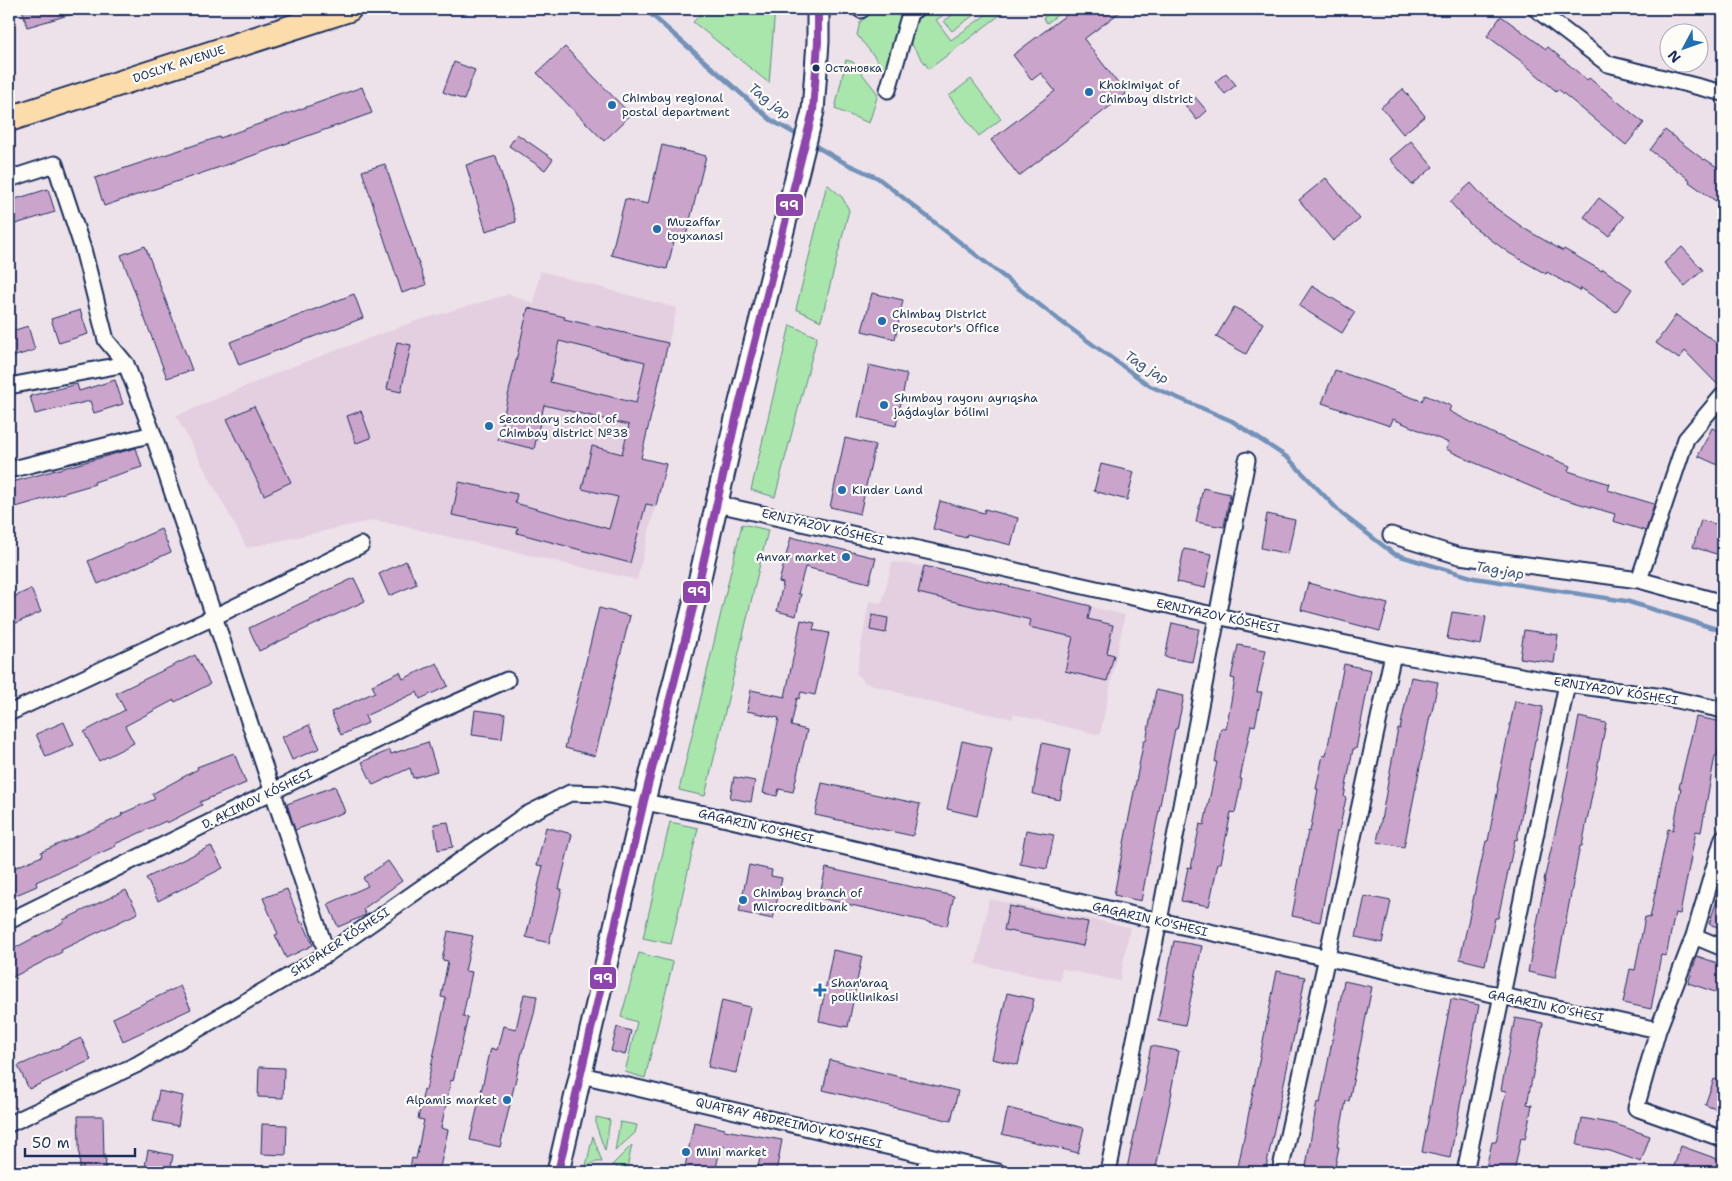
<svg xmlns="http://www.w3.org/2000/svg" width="1732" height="1181" font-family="'Shantell Sans',sans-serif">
<rect width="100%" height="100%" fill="#eee2ea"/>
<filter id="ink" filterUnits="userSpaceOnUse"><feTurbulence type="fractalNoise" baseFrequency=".02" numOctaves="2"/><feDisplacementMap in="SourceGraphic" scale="10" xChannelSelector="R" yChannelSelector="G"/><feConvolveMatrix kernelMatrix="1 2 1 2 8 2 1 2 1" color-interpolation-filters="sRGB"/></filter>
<g filter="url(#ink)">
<path fill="#e4cfe1" d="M 540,271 L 677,308 L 641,458 L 666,464 L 637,580 L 375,520 L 247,548 L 176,416 L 288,368 L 416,321 L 509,294 L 534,304 Z
M 892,562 L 924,566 L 1125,615 L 1100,735 L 1013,714 L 1013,719 L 930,702 L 866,683 L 856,674 L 869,601 L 882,603 Z
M 989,899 L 1130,927 L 1120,981 L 1062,969 L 1060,981 L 976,964 Z"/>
<path fill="#a9e6ac" stroke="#628a85" d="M 706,9 L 714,10 L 717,9 L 775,9 L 769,83 L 693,22 Z
M 876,9 L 897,9 L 901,14 L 886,71 L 857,35 L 860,22 Z
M 928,9 L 952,9 L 936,20 L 951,40 L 994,9 L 1008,9 L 929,69 L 907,38 L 916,18 Z
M 961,9 L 982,9 L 952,31 L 944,21 Z
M 1055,9 L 1065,9 L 1047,23 L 1043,18 Z
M 846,60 L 853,62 L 878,94 L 869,123 L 835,109 Z
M 971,79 L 1001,119 L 979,136 L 949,96 Z
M 827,184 L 842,197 L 849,210 L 821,321 L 796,309 Z
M 790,325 L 817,337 L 775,497 L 751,490 Z
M 742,524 L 768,530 L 705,796 L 679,790 Z
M 670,822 L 698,828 L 671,944 L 643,938 Z
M 639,953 L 673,962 L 645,1078 L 625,1072 L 637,1022 L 621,1017 Z
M 596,1117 L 610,1120 L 605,1151 L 596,1125 Z
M 620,1122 L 637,1125 L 635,1133 L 615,1151 Z
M 593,1136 L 602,1162 C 594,1161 590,1164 585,1170 Z
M 632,1145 L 626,1172 L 621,1172 L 616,1166 L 612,1165 Z"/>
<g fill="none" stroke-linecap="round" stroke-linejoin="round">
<path stroke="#7292b9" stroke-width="4.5" d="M 645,9 L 771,120 L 801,137
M 812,144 L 845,163 L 878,178 L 1059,320 L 1150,386 L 1232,421 L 1288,458 L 1342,514 L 1394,554 L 1474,578 L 1626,601 L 1723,631"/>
</g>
<path fill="#cba4cc" stroke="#1b2f5e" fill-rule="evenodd" d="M 22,9 L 78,9 L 79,12 L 27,27 Z
M 1074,9 L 1124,9 L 1084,39 L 1126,94 L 1019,176 L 991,140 L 1055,91 L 1041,73 L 1032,80 L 1013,55 Z
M 1501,16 L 1546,49 L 1548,47 L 1587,80 L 1589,78 L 1644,123 L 1626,145 L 1558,89 L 1556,91 L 1521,61 L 1487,36 Z
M 565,47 L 631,115 L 604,141 L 537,73 Z
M 454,62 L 475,70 L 464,100 L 443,92 Z
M 1226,73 L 1236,85 L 1225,94 L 1215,82 Z
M 362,87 L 372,113 L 229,164 L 104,206 L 95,178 L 219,137 L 220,138 Z
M 1403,89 L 1425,116 L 1403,134 L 1381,107 Z
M 1195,97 L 1207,111 L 1197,120 L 1185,105 Z
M 1665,130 L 1704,160 L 1705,159 L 1723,171 L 1723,193 L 1717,202 L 1689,182 L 1690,180 L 1650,150 Z
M 517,134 L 553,159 L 545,170 L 509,146 Z
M 1411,141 L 1433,167 L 1412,185 L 1390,159 Z
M 662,145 L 706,156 L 685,240 L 675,237 L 667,269 L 611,255 L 625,199 L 648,204 Z
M 496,156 L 516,222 L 486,231 L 466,165 Z
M 385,164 L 426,285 L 402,293 L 362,171 Z
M 1326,178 L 1360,219 L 1333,241 L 1299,200 Z
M 1471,183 L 1490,204 L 1525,229 L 1563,251 L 1564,249 L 1602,271 L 1603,269 L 1632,289 L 1616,312 L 1581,288 L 1580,291 L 1547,272 L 1546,274 L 1509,253 L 1470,224 L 1450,202 Z
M 48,189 L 55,212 L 9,226 L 9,201 Z
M 1599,198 L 1624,217 L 1609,236 L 1584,217 Z
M 145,246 L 192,370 L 167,378 L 121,255 Z
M 1682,247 L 1703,270 L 1685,286 L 1664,263 Z
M 1312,286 L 1355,312 L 1342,333 L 1299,306 Z
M 872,293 L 903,300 L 895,339 L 862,331 Z
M 354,294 L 363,318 L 239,365 L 230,342 Z
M 1234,307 L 1263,323 L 1246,354 L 1216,337 Z
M 528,308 L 565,317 L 564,319 L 668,343 L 641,458 L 666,464 L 656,506 L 646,504 L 630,563 L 517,533 L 518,528 L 452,515 L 459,482 L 517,494 L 515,503 L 609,529 L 618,497 L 582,489 L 592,446 L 622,454 L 629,425 L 544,405 L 534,449 L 498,440 ZM 559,341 L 645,362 L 636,403 L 550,382 Z
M 80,310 L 88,334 L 59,343 L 51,319 Z
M 1676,315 L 1708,337 L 1709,336 L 1723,351 L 1723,378 L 1717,384 L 1685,351 L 1679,359 L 1656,343 Z
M 28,326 L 35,350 L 9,358 L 9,332 Z
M 397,342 L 411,345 L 401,392 L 387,389 Z
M 869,365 L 907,374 L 896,426 L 858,417 Z
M 1335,370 L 1422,401 L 1425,395 L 1451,406 L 1449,411 L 1492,433 L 1570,466 L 1568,471 L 1610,484 L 1608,490 L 1654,504 L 1646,531 L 1613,521 L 1615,514 L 1553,496 L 1473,462 L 1446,449 L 1449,443 L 1393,419 L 1390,426 L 1322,403 Z
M 115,380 L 123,404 L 94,413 L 90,401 L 35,414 L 30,396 L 77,384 L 79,391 Z
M 254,406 L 291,482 L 264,495 L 227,419 Z
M 361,411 L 371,438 L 356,443 L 347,416 Z
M 1712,428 L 1723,433 L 1723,459 L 1720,466 L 1698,456 Z
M 845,438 L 875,445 L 860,514 L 830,507 Z
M 136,448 L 142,467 L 94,482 L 95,484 L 9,509 L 9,483 Z
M 1101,464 L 1134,472 L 1127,500 L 1094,491 Z
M 1203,488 L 1230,494 L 1224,527 L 1196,522 Z
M 940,501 L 984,513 L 985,509 L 1018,518 L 1011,545 L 967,534 L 966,538 L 933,529 Z
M 1267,514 L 1295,520 L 1288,554 L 1261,548 Z
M 1701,520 L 1723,526 L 1723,556 L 1693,547 Z
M 161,529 L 171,552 L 98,584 L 88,561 Z
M 791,537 L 876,558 L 869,583 L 805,567 L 798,594 L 801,594 L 796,616 L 777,611 L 783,583 L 779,582 Z
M 1184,549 L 1212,554 L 1205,588 L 1177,582 Z
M 406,561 L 417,584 L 389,596 L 379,574 Z
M 924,566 L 1091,606 L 1088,619 L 1113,625 L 1107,653 L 1114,655 L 1107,681 L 1065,671 L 1073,637 L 1029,627 L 1031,620 L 918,593 Z
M 354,578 L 365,601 L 259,651 L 249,628 Z
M 1308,583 L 1388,604 L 1380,631 L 1301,610 Z
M 31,589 L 41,612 L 14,624 L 9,613 L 9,599 Z
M 599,608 L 630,616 L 595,756 L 565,748 Z
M 1452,612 L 1486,617 L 1481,645 L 1447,639 Z
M 872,615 L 888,618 L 886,633 L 870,630 Z
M 801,620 L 815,623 L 813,630 L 829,633 L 815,695 L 801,692 L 799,699 L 797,698 L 791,726 L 807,730 L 793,792 L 779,789 L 777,796 L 763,793 L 779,718 L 747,711 L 751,690 L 785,697 Z
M 1172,623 L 1199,629 L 1192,662 L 1165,657 Z
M 1524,630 L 1558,635 L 1554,663 L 1520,658 Z
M 1238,645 L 1266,650 L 1257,692 L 1262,692 L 1255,726 L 1251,725 L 1240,779 L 1242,779 L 1235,813 L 1231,812 L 1221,863 L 1218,863 L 1209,906 L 1181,901 L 1188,867 L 1191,868 L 1200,824 L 1204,825 L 1217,762 L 1215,762 L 1221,728 L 1226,729 L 1235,679 L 1231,678 Z
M 195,655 L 210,684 L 175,702 L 174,700 L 125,726 L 134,743 L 99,761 L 84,732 L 125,710 L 116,693 Z
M 437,663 L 448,686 L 420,699 L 417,692 L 365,716 L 368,723 L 341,735 L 331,712 L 375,692 L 372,685 L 400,672 L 403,679 Z
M 1344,664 L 1371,670 L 1356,749 L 1353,749 L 1344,797 L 1346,798 L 1339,831 L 1337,831 L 1320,922 L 1292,916 L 1308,831 L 1310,832 L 1318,789 L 1316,789 L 1323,755 L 1326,756 Z
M 1411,677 L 1438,682 L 1431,716 L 1430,716 L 1404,847 L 1377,842 L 1398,728 L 1400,729 Z
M 1156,690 L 1184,696 L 1177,729 L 1175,729 L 1141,901 L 1114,895 L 1144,740 L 1146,741 Z
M 1515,701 L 1543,707 L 1536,740 L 1535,740 L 1517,840 L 1515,839 L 1498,918 L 1495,918 L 1485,965 L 1460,959 L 1486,841 L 1488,841 L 1498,788 L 1497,787 Z
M 475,710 L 505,714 L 502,739 L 472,735 Z
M 1579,717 L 1606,723 L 1582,846 L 1580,846 L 1555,978 L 1528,972 L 1545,880 L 1544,880 L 1561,807 Z
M 1696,717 L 1723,722 L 1723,725 L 1717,756 L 1715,756 L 1701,832 L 1696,831 L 1680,914 L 1675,913 L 1666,956 L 1661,955 L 1651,1009 L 1623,1003 L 1630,969 L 1635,970 L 1645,917 L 1650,918 L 1668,829 L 1673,830 L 1681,788 L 1679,788 Z
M 64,722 L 74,745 L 46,757 L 36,734 Z
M 309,725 L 320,748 L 292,760 L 282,737 Z
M 962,741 L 992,748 L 977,816 L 947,809 Z
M 428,742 L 437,771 L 413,778 L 410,768 L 373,785 L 362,762 L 390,750 L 391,754 Z
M 1042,743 L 1070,749 L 1060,800 L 1033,794 Z
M 234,753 L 246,783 L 200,802 L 202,805 L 167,823 L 166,821 L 115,844 L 116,846 L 36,882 L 37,886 L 9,898 L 9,870 L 42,856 L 41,852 L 122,816 L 121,814 L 155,799 L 152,794 L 198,769 L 197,767 Z
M 734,777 L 755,781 L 751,802 L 730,798 Z
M 822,783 L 920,804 L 913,836 L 815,815 Z
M 335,786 L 345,812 L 295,830 L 287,804 Z
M 448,822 L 453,847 L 438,850 L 434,824 Z
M 546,827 L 572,834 L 559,889 L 562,889 L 549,943 L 526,937 L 543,866 L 537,865 Z
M 1026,830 L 1054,835 L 1047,869 L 1020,864 Z
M 211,846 L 223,868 L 158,901 L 146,878 Z
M 388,861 L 402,881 L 363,909 L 366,915 L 338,927 L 328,904 L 368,886 L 363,878 Z
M 749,865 L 772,870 L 771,876 L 782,878 L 773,919 L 739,912 Z
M 826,868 L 954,896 L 947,926 L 819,898 Z
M 1721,888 L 1723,888 L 1723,929 L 1709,924 Z
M 287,889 L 301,923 L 303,922 L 313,945 L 286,958 L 275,935 L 278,934 L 263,898 Z
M 126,890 L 138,913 L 61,950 L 62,952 L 9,979 L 9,951 L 64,922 L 63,920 Z
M 1365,896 L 1391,901 L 1382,943 L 1356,937 Z
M 1009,906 L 1088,922 L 1083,946 L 1004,930 Z
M 448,931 L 473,936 L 465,971 L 472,972 L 463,1016 L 468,1017 L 453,1081 L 451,1080 L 441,1128 L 448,1130 L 439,1172 L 409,1172 L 412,1158 L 416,1159 L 424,1120 L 418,1119 L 424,1089 L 426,1090 L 446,998 L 441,997 L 448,961 L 442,960 Z
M 1174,941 L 1202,946 L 1185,1025 L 1158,1020 Z
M 833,950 L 862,956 L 848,1027 L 819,1021 Z
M 1697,956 L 1723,965 L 1723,986 L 1721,994 L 1688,983 Z
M 1277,971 L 1305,977 L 1295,1031 L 1265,1172 L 1237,1172 Z
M 1344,981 L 1372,987 L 1349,1101 L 1346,1101 L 1337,1147 L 1339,1147 L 1334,1172 L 1305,1172 L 1317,1102 L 1320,1103 Z
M 180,986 L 191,1009 L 123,1041 L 113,1018 Z
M 1007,993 L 1034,999 L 1018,1065 L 992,1059 Z
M 524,994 L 537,996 L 534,1014 L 524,1048 L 523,1048 L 500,1147 L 470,1140 L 491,1048 L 497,1050 L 503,1026 L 516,1029 Z
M 1451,999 L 1479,1005 L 1450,1158 L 1422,1152 Z
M 722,1000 L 750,1007 L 736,1073 L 708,1067 Z
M 1515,1018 L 1543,1023 L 1527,1104 L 1532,1105 L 1525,1139 L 1521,1138 L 1514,1172 L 1485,1172 L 1492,1142 L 1496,1142 L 1506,1091 L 1501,1090 Z
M 617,1027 L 631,1031 L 625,1055 L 611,1051 Z
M 81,1038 L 91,1060 L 29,1089 L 18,1066 Z
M 1151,1046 L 1179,1051 L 1171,1091 L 1172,1092 L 1155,1172 L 1147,1172 L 1127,1168 L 1146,1080 L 1144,1079 Z
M 830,1060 L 958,1091 L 951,1121 L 823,1090 Z
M 259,1067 L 284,1068 L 283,1098 L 258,1097 Z
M 1714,1079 L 1723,1083 L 1723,1112 L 1705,1105 Z
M 159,1091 L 183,1096 L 178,1126 L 153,1121 Z
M 1008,1108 L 1084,1128 L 1078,1153 L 1002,1134 Z
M 78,1116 L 103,1116 L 104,1159 L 106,1159 L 105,1172 L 80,1172 Z
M 1582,1118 L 1615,1124 L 1650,1136 L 1641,1162 L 1610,1151 L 1577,1145 Z
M 694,1122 L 725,1129 L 724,1130 L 782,1140 L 776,1172 L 757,1172 L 761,1153 L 721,1146 L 715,1172 L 684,1172 Z
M 262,1124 L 287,1125 L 286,1155 L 261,1154 Z
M 1681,1146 L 1723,1161 L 1723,1172 L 1672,1172 Z
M 148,1150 L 173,1155 L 170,1172 L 144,1172 Z"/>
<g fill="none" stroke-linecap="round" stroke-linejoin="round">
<defs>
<path id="street" d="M 1536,9 L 1608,64 L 1723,93
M 861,10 L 862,9
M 888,90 L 910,13 L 916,9
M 9,179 L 55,164 L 83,249 L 106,340 L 126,364 L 153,434 L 327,954
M 9,386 L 126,364
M 9,470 L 153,434
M 717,504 L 1217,616 L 1393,654 L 1567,684 L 1663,697 L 1723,710
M 1391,535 L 1459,556 L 1639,580 L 1723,603
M 1639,580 L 1686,439 L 1723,395
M 9,713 L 214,617 L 361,545
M 1723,838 L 1694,936 L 1658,1030 L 1636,1108 L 1723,1139
M 9,921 L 430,714 L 507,680
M 1694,936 L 1723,948
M 581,1075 L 998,1172
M 9,1124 L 138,1064 L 327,954 L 524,816 L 570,793 L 604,794 L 710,815 L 1159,921 L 1658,1030
M 924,1172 L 928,1156
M 1108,1172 L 1159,921 L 1247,460
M 1280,1172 L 1393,654
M 1465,1172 L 1567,684"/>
<path id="secondary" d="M 558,1172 L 644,801 L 694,604 L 737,414 L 813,111 L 818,42 L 818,9"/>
<path id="primary" d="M 9,119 L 349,9"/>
</defs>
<use href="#street" stroke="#1b2f5e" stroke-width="19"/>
<use href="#secondary" stroke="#1b2f5e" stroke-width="25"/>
<use href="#primary" stroke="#1b2f5e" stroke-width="28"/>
<use href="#street" stroke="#fdfcf7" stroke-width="15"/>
<use href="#secondary" stroke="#fdfcf7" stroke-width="21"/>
<use href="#primary" stroke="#fddcac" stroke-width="24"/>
<defs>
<path id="bus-1" d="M 558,1172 L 644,801 L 694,604 L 737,414 L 813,111 L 818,42 L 818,9"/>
</defs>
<use href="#bus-1" stroke="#fdfcf7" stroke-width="11"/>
<use href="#bus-1" stroke="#8e44ad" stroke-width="8"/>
</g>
</g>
<circle fill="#1b2f5e" stroke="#fdfcf7" stroke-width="2" cx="816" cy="68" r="4.5"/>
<g fill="#1f6fb2" stroke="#fdfcf7" stroke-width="2">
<circle cx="1089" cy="92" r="5"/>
<circle cx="612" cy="105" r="5"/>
<circle cx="657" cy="229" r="5"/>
<circle cx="882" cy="321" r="5"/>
<circle cx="884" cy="405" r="5"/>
<circle cx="489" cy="426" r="5"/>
<circle cx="842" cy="490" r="5"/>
<circle cx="846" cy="557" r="5"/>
<circle cx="743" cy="900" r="5"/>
<path d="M817.5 982.5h5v5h5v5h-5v5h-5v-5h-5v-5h5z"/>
<circle cx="507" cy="1100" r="5"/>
<circle cx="686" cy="1152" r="5"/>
</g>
<g text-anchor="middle" stroke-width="4.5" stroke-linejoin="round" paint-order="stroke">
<g font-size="11" fill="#1b2f5e" stroke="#fdfcf7" text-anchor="start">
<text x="825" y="72">Остановка</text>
</g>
<g font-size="12" fill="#1b2f5e" stroke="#fdfcf7">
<text transform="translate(179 64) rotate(-18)" y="4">DOSLYK AVENUE</text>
<text transform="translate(823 527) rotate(13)" y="4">ERNIYAZOV KÓSHESI</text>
<text transform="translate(1218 616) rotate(12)" y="4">ERNIYAZOV KÓSHESI</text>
<text transform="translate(1616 691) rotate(9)" y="4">ERNIYAZOV KÓSHESI</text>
<text transform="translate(257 799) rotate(-26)" y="4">D. AKIMOV KÓSHESI</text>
<text transform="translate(756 826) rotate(13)" y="4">GAGARIN KO'SHESI</text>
<text transform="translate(1150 919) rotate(13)" y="4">GAGARIN KO'SHESI</text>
<text transform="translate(340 942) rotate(-33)" y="4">SHIPAKER KÓSHESI</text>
<text transform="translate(1546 1006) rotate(12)" y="4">GAGARIN KO'SHESI</text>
<text transform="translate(789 1123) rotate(13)" y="4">QUATBAY ABDREIMOV KO'SHESI</text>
</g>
<g font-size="12" fill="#1b2f5e" stroke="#fdfcf7" text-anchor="start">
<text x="1099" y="89">Khokimiyat of<tspan x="1099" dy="14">Chimbay district</tspan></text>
<text x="622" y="102">Chimbay regional<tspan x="622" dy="14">postal department</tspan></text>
<text x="667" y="226">Muzaffar<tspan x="667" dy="14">toyxanasi</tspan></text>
<text x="892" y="318">Chimbay District<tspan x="892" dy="14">Prosecutor's Office</tspan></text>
<text x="894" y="402">Shımbay rayonı ayrıqsha<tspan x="894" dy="14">jaǵdaylar bólimi</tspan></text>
<text x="499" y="423">Secondary school of<tspan x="499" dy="14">Chimbay district №38</tspan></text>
<text x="852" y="494">Kinder Land</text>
<text x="836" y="561" text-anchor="end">Anvar market</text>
<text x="753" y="897">Chimbay branch of<tspan x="753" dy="14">Microcreditbank</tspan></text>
<text x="831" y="987">Shan'araq<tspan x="831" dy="14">poliklinikasi</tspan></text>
<text x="497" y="1104" text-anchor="end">Alpamis market</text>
<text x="696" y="1156">Mini market</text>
</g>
<g font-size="14" font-style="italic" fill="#3f5884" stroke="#fdfcf7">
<text transform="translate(770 101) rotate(38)" y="5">Tag jap</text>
<text transform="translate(1147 367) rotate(32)" y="5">Tag jap</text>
<text transform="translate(1500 570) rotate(10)" y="5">Tag jap</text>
</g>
</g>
<g stroke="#fdfcf7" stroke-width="2">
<rect x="775" y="193" width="29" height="24" rx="5" fill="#8e44ad"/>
<rect x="682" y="580" width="29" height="24" rx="5" fill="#8e44ad"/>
<rect x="589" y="966" width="28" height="24" rx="5" fill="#8e44ad"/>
</g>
<g font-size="14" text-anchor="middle" font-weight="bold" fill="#fff">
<text x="789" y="210">99</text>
<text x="697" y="596">99</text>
<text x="603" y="983">99</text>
</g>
<rect width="1732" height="1181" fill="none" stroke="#fdfcf7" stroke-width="30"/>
<rect x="15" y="15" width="1702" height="1151" fill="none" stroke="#1b2f5e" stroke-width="2" filter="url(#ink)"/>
<g transform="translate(1684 48) rotate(229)"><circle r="24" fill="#fdfcf7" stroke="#a3aaba"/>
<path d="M0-4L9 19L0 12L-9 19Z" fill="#1f6fb2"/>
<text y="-8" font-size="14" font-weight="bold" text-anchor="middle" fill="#1b2f5e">N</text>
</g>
<path d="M25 1148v8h110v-8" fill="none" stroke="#1b2f5e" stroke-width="2.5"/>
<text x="32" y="1148" font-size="15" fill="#1b2f5e" stroke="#fdfcf7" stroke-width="4" paint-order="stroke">50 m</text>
</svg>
